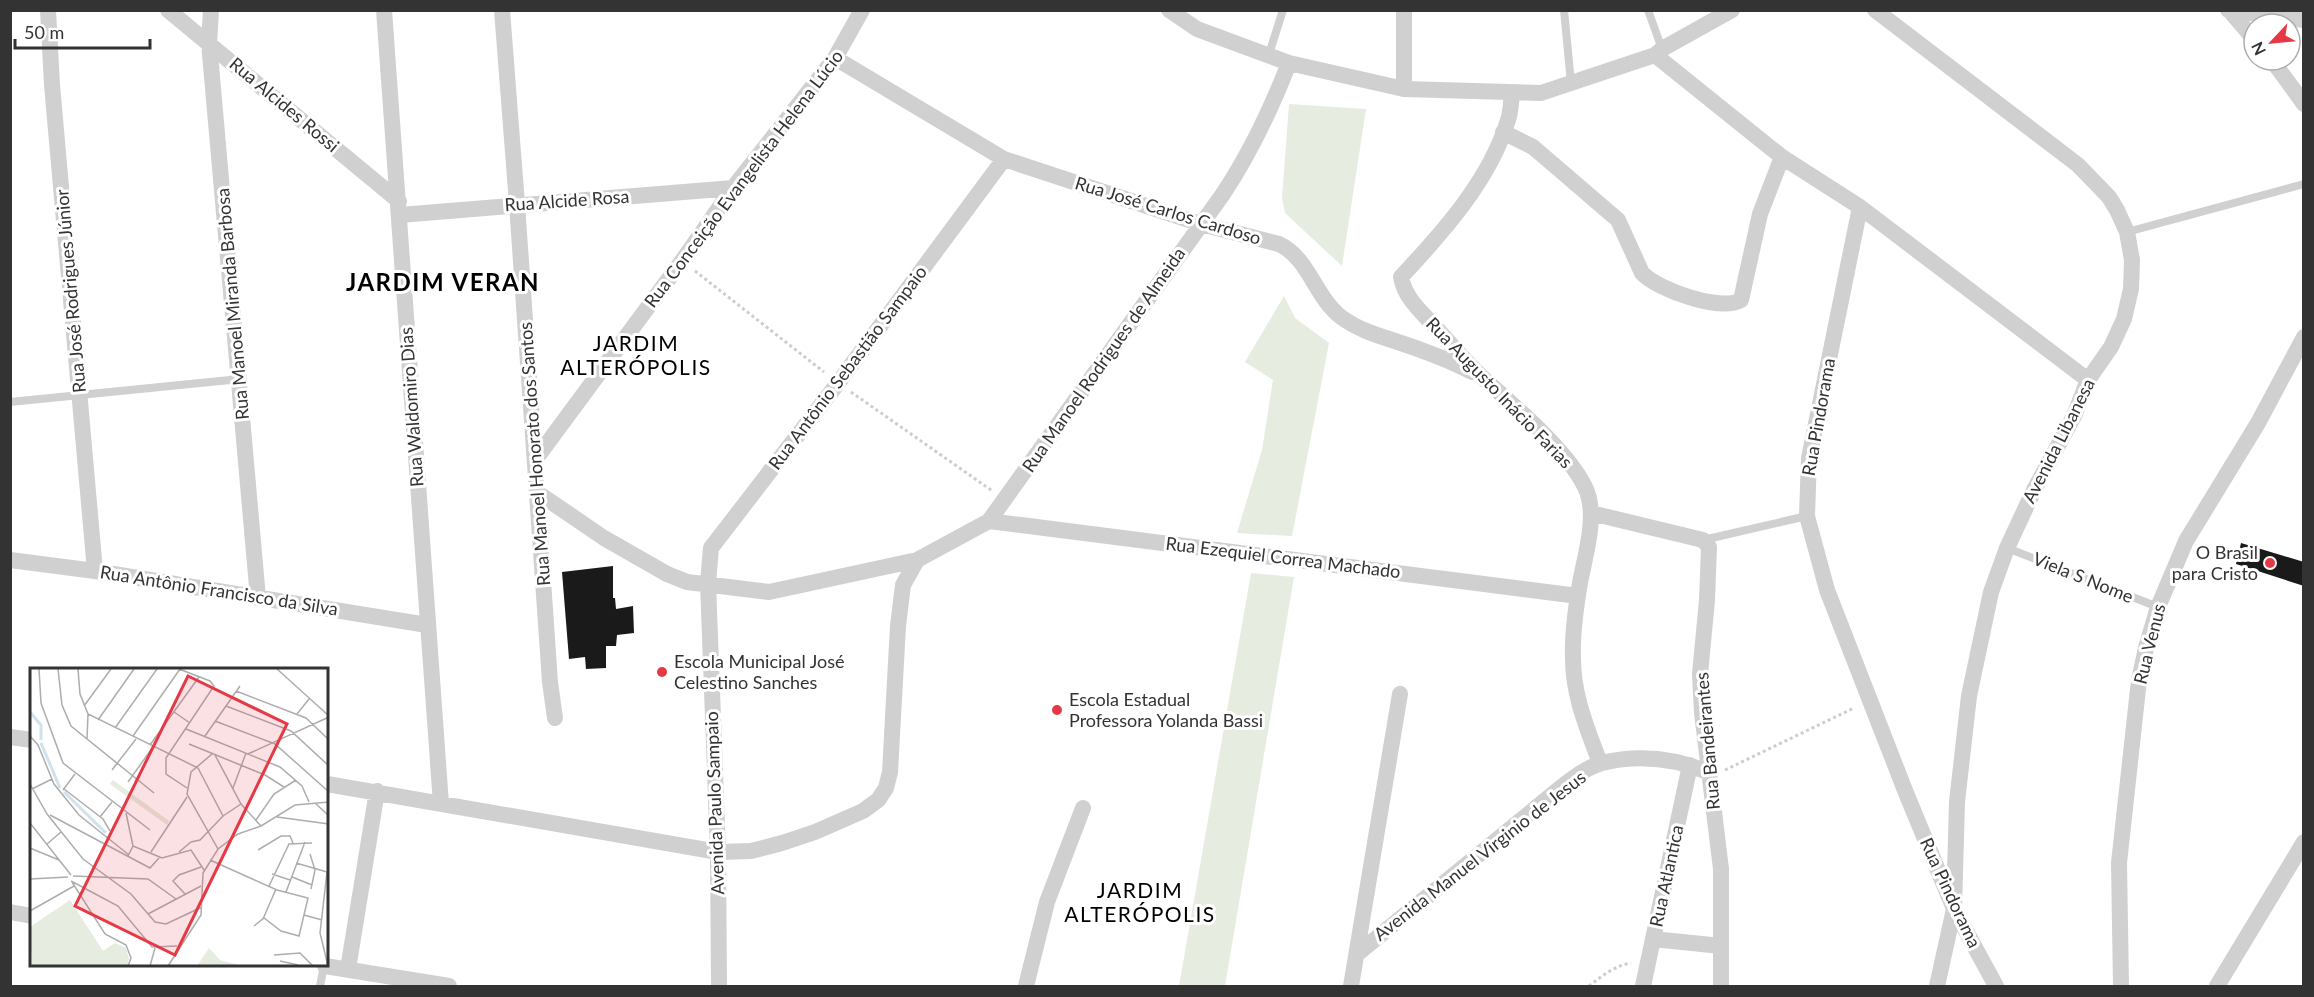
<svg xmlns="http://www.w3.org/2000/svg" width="2314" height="997" font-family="Lato,sans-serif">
<rect width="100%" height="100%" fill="#fff"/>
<path fill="#e6ecdf" d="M 1289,104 L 1366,109 L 1342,266 L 1285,213 L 1282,198 Z
M 1284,296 L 1295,318 L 1329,343 L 1292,536 L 1237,533 L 1262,450 L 1273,380 L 1245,362 Z
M 1251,573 L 1294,577 L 1225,986 L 1179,986 Z"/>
<path fill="#1a1a1a" d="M 2241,543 L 2304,562 L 2304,586 L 2236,564 Z
M 613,566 L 613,598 L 615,598 L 616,609 L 633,606 L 634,633 L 617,635 L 616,646 L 606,646 L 606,668 L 586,669 L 585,657 L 569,659 L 562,572 Z"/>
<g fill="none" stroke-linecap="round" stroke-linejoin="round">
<path stroke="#cdcdcd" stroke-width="3" stroke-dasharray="3 3" stroke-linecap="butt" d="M 695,271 L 824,372
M 851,392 L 991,490
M 1725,770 L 1854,708
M 1589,986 C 1602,976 1614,966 1631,963"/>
<path stroke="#d0d0d0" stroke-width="8" d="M 1564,10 L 1571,83
M 1648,10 L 1662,49
M 1269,54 L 1283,10
M 2127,232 L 2304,184
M 10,402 L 240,379
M 1703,540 L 1807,516
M 2007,548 L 2158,607
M 320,986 L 324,966"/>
<path stroke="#d0d0d0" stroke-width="16" d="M 48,10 L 52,85 L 95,571
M 168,10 L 399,201
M 211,10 L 209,43 L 258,598
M 384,10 C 405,275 420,540 441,804
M 502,10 L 517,204 L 550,682 L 555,718
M 1169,10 L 1197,29 L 1289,63 L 1404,89 L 1541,93 L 1655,55 L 1662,49 L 1732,10
M 1875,10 L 2078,165 L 2109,197 L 2117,210 L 2127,232 L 2132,260 L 2131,289 L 2124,319 L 2111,347 L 2088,380 L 2074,416 L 2034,490 L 2007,548 L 1991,592 L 1969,696 L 1957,802 L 1954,909 L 1937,986
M 2228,10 L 2304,20
M 2230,11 L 2254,39
M 1655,55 L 1782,157 L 1860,207 L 2088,380
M 835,58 L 1004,159 L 1201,224 L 1279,244 C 1309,258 1315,297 1341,317 C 1357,329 1376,335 1395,341 C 1422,350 1448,359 1472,372
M 2272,60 L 2304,104
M 1404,89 L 1404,10
M 1512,93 C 1511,101 1511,112 1508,120 C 1490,180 1443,232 1401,277 C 1405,299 1422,312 1436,328 C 1452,345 1466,363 1483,378 C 1514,406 1567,450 1585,487 C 1600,517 1582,563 1578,595 C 1575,615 1572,638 1573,658 C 1573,696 1587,728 1600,763
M 1503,132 L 1533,147 L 1618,220 L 1642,273 C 1658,290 1721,312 1741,300 L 1760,214 L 1782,157
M 1860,207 L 1809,458 L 1807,516 L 1827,590 L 1906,793 L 1954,909 L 1996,986
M 400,215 L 733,188
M 535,460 L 682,261 L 733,188 L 835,58 L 862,10
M 538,493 L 604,538 L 667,574 L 687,582 L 769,592 L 917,560 L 989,521 L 1223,194 C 1251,152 1271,109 1289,63
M 1591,513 L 1703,540 L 1709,547 L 1707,600 L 1700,674 L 1702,713 L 1721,869 L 1721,986
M 989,521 L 1578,596
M 10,560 L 95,571 L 427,625
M 10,737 L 32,740
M 327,784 L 718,852 L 751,851 L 782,843 L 815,832 L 863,811 L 878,800 L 886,788 L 890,772 L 898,626 L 903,585 L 917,560
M 10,912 L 32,916
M 1653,939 L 1721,946
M 1357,954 C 1415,907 1473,859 1531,812 C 1550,797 1579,769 1602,763 C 1640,754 1675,758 1710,773
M 325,966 L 449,986
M 348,969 L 377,791
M 719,986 L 718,852 L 708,583 L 711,548 L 838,383 L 1004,159
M 1026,986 L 1047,902 L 1083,808
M 1351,986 L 1400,694
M 1643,986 L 1690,765
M 2121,986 L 2119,863 L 2139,680 L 2146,648 L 2158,607 L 2186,541 L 2258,423 L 2304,337
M 2217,986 L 2304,842"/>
</g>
<g fill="#e63946" stroke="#fff" stroke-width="2">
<circle cx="2270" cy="563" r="6"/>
<circle cx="662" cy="672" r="6"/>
<circle cx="1057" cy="710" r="6"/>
</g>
<g text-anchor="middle" stroke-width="6" stroke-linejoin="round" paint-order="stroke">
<g font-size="18" fill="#333" stroke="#fff">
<text transform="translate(284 105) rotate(40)" y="6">Rua Alcides Rossi</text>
<text transform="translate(744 179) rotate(-53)" y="6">Rua Conceição Evangelista Helena Lúcio</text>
<text transform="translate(567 201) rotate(-4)" y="6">Rua Alcide Rosa</text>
<text transform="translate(1168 211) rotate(17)" y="6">Rua José Carlos Cardoso</text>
<text transform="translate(71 291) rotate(-95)" y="6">Rua José Rodrigues Júnior</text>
<text transform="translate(233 304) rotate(-95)" y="6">Rua Manoel Miranda Barbosa</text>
<text transform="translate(1104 360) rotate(-55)" y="6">Rua Manoel Rodrigues de Almeida</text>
<text transform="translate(848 368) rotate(-53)" y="6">Rua Antônio Sebastião Sampaio</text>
<text transform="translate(1499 393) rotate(46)" y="6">Rua Augusto Inácio Farias</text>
<text transform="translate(412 407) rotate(-94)" y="6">Rua Waldomiro Dias</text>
<text transform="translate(1819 417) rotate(-80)" y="6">Rua Pindorama</text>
<text transform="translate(2059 441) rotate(-63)" y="6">Avenida Libanesa</text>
<text transform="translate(535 454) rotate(-94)" y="6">Rua Manoel Honorato dos Santos</text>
<text transform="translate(1283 558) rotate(7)" y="6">Rua Ezequiel Correa Machado</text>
<text transform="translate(2083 578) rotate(22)" y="6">Viela S Nome</text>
<text transform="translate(219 591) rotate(9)" y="6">Rua Antônio Francisco da Silva</text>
<text transform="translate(2150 644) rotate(-76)" y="6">Rua Venus</text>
<text transform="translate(1708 741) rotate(-95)" y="6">Rua Bandeirantes</text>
<text transform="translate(715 803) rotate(-92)" y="6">Avenida Paulo Sampaio</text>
<text transform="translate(1480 856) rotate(-38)" y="6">Avenida Manuel Virginio de Jesus</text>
<text transform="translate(1667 876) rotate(-78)" y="6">Rua Atlantica</text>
<text transform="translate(1950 893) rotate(65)" y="6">Rua Pindorama</text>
</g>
<g font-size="18" fill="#333" stroke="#fff" text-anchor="start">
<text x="2258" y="559" text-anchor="end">O Brasil<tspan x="2258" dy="21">para Cristo</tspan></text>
<text x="674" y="668">Escola Municipal José<tspan x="674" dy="21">Celestino Sanches</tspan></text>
<text x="1069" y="706">Escola Estadual<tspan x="1069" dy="21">Professora Yolanda Bassi</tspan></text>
</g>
<g font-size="21" letter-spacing="1.5" fill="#000" stroke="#fff">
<text x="636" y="351">JARDIM<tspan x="636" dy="24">ALTERÓPOLIS</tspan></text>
<text x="1140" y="898">JARDIM<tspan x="1140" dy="24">ALTERÓPOLIS</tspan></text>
</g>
<g font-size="24" font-weight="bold" letter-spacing="1.5" fill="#000" stroke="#fff">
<text x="443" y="291">JARDIM VERAN</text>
</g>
</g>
<g transform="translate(30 668)">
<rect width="298" height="298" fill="#fff"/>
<path d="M 83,112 L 139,153 L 137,157 L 80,116 ZM 40,232 L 73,283 L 85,275 L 96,280 L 99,291 L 97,298 L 2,298 L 0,259 ZM 179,280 L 190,292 L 212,298 L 167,298 Z" fill="#e6ecdf"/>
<path fill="none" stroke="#cfe2ee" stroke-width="3" d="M 0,44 L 11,57 L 11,72M 11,75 L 30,120M 34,124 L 76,165"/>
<path fill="none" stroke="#adadad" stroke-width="1.5" d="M 9,1 L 11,35 L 33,95 L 120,162M 28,1 L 32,37 L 41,58 L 124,125M 48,1 L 50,26 L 58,46 L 168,100 L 193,148M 149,1 L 180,13 L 184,18 L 136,90 L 136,106 L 157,120M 247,1 L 299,48M 206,23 L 276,50 L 299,72M 54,38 L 81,1M 196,38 L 261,63 L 299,98M 144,44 L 160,55M 267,46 L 279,31M 68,52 L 104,1M 185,53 L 245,76 L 299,124M 85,60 L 127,1M 156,61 L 250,99 L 272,118 L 279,134M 0,68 L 8,77 L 24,116 L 49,147 L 99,187M 103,68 L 150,1M 175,68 L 210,18M 57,71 L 58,46M 159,76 L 235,107 L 254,119M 120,77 L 169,9M 182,86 L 161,104 L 157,126 L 188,181M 218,86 L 299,49M 185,87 L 211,136 L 231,158M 82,102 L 106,71M 98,114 L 123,79M 0,116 L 17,146 L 53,191 L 101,226 L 125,254 L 136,256 L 172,239M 203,120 L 216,85M 2,121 L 22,111M 34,121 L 73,151 L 80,163M 33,122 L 45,106M 285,135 L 299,148M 96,145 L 103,178 L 98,188M 20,147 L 120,200 L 129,190M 70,149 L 82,134M 247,149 L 299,156M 226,152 L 244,126 L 266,112M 0,155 L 41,207M 17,176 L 31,164M 103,178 L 132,190 L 161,182 L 174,202M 0,180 L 29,192M 228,182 L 251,168 L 260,168 L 263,175M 121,184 L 157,129M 149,184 L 161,174 L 170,172 L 193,148 L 211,136M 280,186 L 285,202 L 281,221M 180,192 L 247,222 L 278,230 L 269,268 L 251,263 L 234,250 L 224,258M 266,195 L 297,204M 297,204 L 290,265 L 298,298M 242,206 L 260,212M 43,208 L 118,211 L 146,231M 262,209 L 282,217M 0,211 L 38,209M 41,213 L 88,238 L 122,279 L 147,278M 42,214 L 75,266 L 96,277 L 101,290 L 98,298M 239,218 L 259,176 L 282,175M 256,224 L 275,174M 155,226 L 143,213 L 149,207 L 171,199M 0,243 L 44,218M 118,246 L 171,218M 274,247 L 292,252M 233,251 L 246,221M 244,287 L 270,285 L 283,298M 250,293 L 268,297M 120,298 L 125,280M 138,298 L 171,247 L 173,205 L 188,181 L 208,166 L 231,158 L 265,137 L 299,134"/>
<path fill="#e63946" fill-opacity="0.15" stroke="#e63946" stroke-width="3" d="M 158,8 L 257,56 L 145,287 L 45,238 Z"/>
<rect width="298" height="298" fill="none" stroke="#333" stroke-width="3"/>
</g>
<rect width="2314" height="997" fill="none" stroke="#333333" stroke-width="24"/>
<g transform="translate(2272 42) rotate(244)"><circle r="28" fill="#ffffff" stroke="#adadad" stroke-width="1.5"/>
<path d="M0-4.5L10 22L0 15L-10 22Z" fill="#e63946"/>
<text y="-9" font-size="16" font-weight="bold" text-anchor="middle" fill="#333333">N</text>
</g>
<path d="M15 39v9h135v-9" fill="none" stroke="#333333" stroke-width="3"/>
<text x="24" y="39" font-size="18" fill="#333333" stroke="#ffffff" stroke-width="4.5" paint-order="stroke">50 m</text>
</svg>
